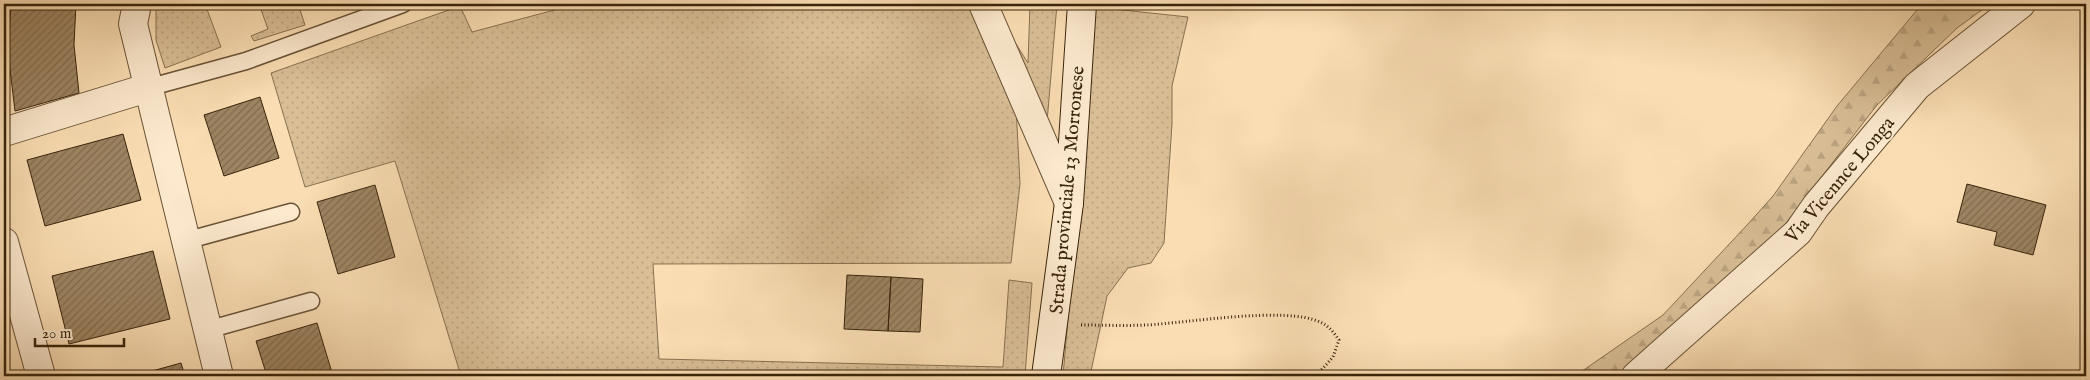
<svg xmlns="http://www.w3.org/2000/svg" width="2090" height="380" font-family="'IM FELL English',serif">
<defs>
<pattern id="green-dots" width="8" height="8" patternUnits="userSpaceOnUse" patternTransform="scale(1.25)"><rect width="8" height="8" fill="#d9be96"/><path d="M2 2h.1M6 6h.1" fill="none" stroke="#bba380" stroke-width="1.8" stroke-linecap="round"/></pattern>
<pattern id="forest-firs" width="22" height="20" patternUnits="userSpaceOnUse" patternTransform="scale(1.25)"><rect width="22" height="20" fill="#d9be96"/><path d="M5 1l3.5 6h-7zM16 11l3.5 6h-7z" fill="#bba380"/></pattern>
<pattern id="building-hatch" width="6" height="6" patternUnits="userSpaceOnUse" patternTransform="scale(1.25)"><rect width="6" height="6" fill="#9d8462"/><path d="M-1 1l2-2M0 6l6-6M5 7l2-2" fill="none" stroke="#816c4f"/></pattern>
</defs>
<rect width="100%" height="100%" fill="#faddb3"/>
<filter id="stains"><feTurbulence type="fractalNoise" baseFrequency=".004" numOctaves="4"/><feColorMatrix values="0 0 0 0 .2 0 0 0 0 .09 0 0 0 0 .02 0 0 0 .5 -.17"/></filter>
<radialGradient id="worn" r=".72"><stop offset=".6" stop-color="#630" stop-opacity="0"/><stop offset="1" stop-color="#630" stop-opacity=".3"/></radialGradient>
<path fill="url(#green-dots)" stroke="#897150" d="M 156,4 L 205,4 L 221,47 L 165,68 L 156,40 Z
M 259,4 L 298,4 L 305,25 L 254,41 L 251,36 L 268,29 Z
M 577,4 L 974,4 L 1016,106 L 1020,184 L 1011,263 L 653,264 L 659,359 L 1003,367 L 1009,280 L 1032,283 L 1025,376 L 738,376 L 701,374 L 700,376 L 461,376 L 395,161 L 305,187 L 271,73 L 460,6 L 472,32 Z
M 1030,4 L 1057,4 L 1046,134 L 1009,33 L 1028,63 Z
M 1095,7 L 1188,17 L 1172,86 L 1172,124 L 1164,243 L 1151,263 L 1128,268 L 1107,296 L 1090,376 L 1063,376 Z"/>
<path fill="url(#forest-firs)" stroke="#897150" d="M 1922,4 L 1990,4 L 1957,28 L 1877,105 L 1779,232 L 1743,269 L 1622,376 L 1575,376 L 1663,315 L 1748,224 L 1773,196 L 1837,106 Z"/>
<path fill="url(#building-hatch)" stroke="#39240b" d="M 11,4 L 76,4 L 74,45 L 79,93 L 15,111 L 9,61 L 9,36 Z
M 260,97 L 279,158 L 224,176 L 204,115 Z
M 123,134 L 141,200 L 45,226 L 27,160 Z
M 1967,184 L 2046,205 L 2033,255 L 1994,245 L 1997,232 L 1957,222 Z
M 375,185 L 395,257 L 338,274 L 317,202 Z
M 153,251 L 170,319 L 69,344 L 52,276 Z
M 847,275 L 891,277 L 888,331 L 844,329 Z
M 891,277 L 923,279 L 920,332 L 888,331 Z
M 317,323 L 333,376 L 267,376 L 256,341 Z
M 181,363 L 185,376 L 134,376 Z"/>
<g fill="none" stroke-linecap="round" stroke-linejoin="round">
<defs>
<path id="lane" d="M 147,88 L 246,61 L 403,4
M 185,241 L 291,212
M 207,330 L 311,301"/>
<path id="street" d="M 137,4 L 133,24 L 219,376
M 983,4 L 1069,203
M 4,132 L 147,88
M 4,242 L 41,376
M 1636,376 L 1798,232 L 1816,206 L 1917,86 L 2021,4"/>
<path id="secondary" d="M 1046,376 L 1069,203 L 1082,4"/>
</defs>
<use href="#lane" stroke="#695235" stroke-width="19"/>
<use href="#street" stroke="#695235" stroke-width="30"/>
<use href="#secondary" stroke="#39240b" stroke-width="30"/>
<path stroke="#39240b" stroke-width="3" stroke-dasharray="1 2.5" stroke-linecap="butt" d="M 1081,325 C 1102,325 1124,326 1146,325 C 1187,323 1286,306 1320,322 C 1329,326 1334,333 1339,340 L 1333,357 L 1316,376"/>
<use href="#lane" stroke="#fce9ce" stroke-width="16"/>
<use href="#street" stroke="#fce9ce" stroke-width="28"/>
<use href="#secondary" stroke="#fce9ce" stroke-width="28"/>
</g>
<g text-anchor="middle" stroke-width="4" stroke-linejoin="round" paint-order="stroke">
<g font-size="19" fill="#39240b" stroke="#fce9ce">
<text transform="translate(1839 179) rotate(-50)" y="7">Via Vicennce Longa</text>
<text transform="translate(1066 190) rotate(-85)" y="7">Strada provinciale 13 Morronese</text>
</g>
</g>
<rect width="2090" height="380" fill="none" stroke="#faddb3" stroke-width="20"/>
<rect x="5" y="5" width="2080" height="370" fill="none" stroke="#39240b" stroke-width="2.5"/>
<rect x="10" y="10" width="2070" height="360" fill="none" stroke="#39240b"/>
<path d="M35 338v8h89v-8" fill="none" stroke="#39240b" stroke-width="2.5"/>
<text x="42" y="338" font-size="15" fill="#39240b" stroke="#fce9ce" stroke-width="4" paint-order="stroke">20 m</text>
<rect width="100%" height="100%" filter="url(#stains)"/>
<rect width="100%" height="100%" fill="url(#worn)"/>
</svg>
